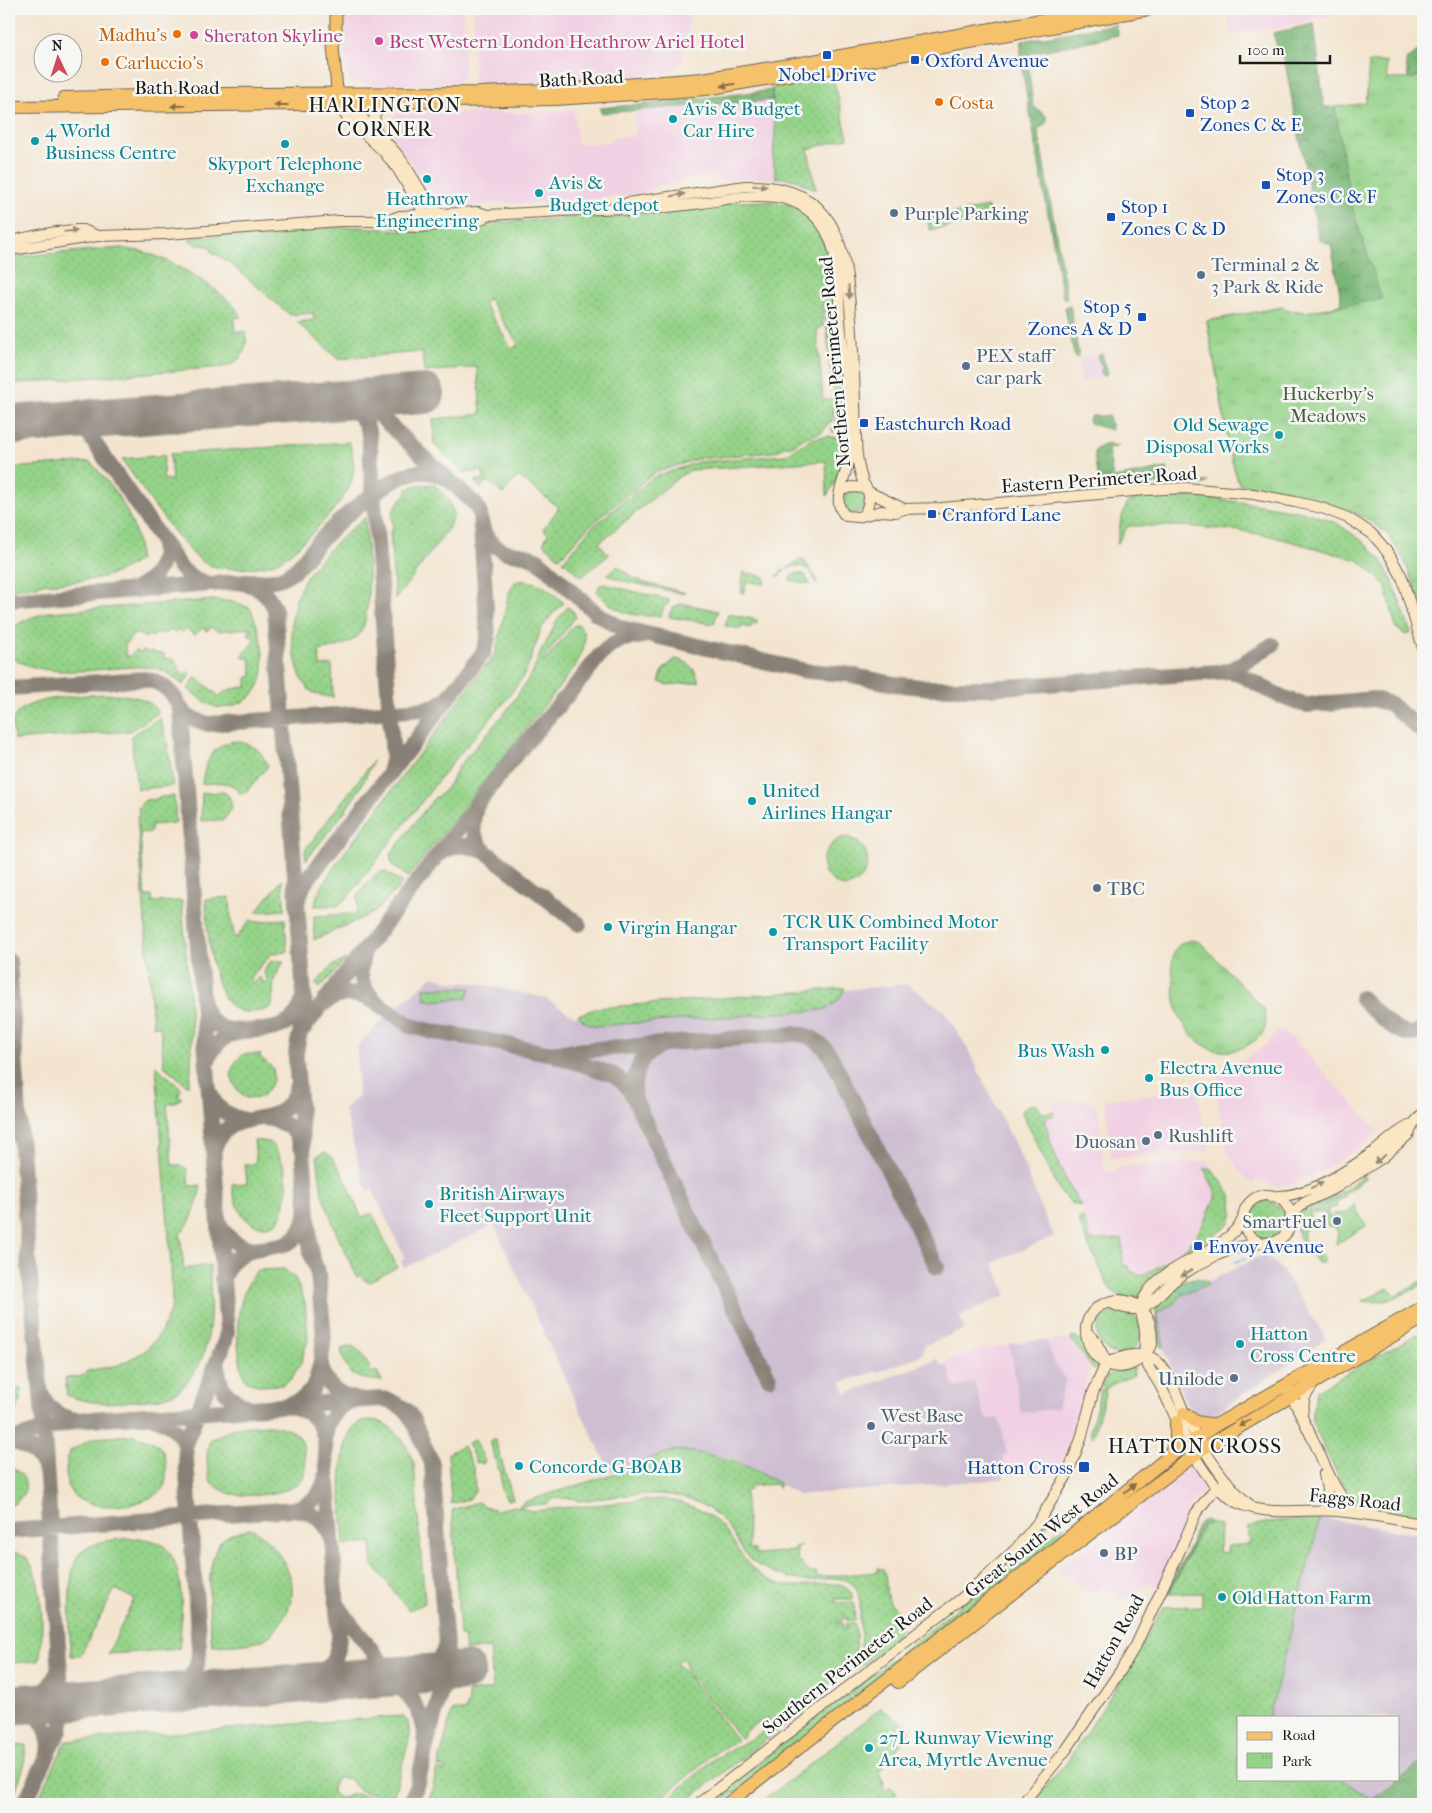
<svg xmlns="http://www.w3.org/2000/svg" width="1432" height="1813" font-family="'IM FELL French Canon',serif">
<defs>
<pattern id="grass-dots" width="8" height="8" patternUnits="userSpaceOnUse" patternTransform="scale(1.25)"><rect width="8" height="8" fill="#95d389"/><path d="M2 2h.1M6 6h.1" fill="none" stroke="#80b576" stroke-width="1.8" stroke-linecap="round"/></pattern>
<pattern id="forest-crowns" width="20" height="18" patternUnits="userSpaceOnUse" patternTransform="scale(1.25)"><rect width="20" height="18" fill="#78b575"/><path d="M2 6a3 3 0 1 1 6 0M12 15a3 3 0 1 1 6 0" fill="none" stroke="#62925f"/></pattern>
<pattern id="park-tufts" width="24" height="20" patternUnits="userSpaceOnUse" patternTransform="scale(1.25)"><rect width="24" height="20" fill="#95d389"/><path d="M3 7l-1-3M5 7V3M7 7l1-3M15 17l-1-3M17 17v-4M19 17l1-3" fill="none" stroke="#80b576"/></pattern>
</defs>
<rect width="100%" height="100%" fill="#f6f6f2"/>
<filter id="ink" filterUnits="userSpaceOnUse"><feTurbulence type="fractalNoise" baseFrequency=".02" numOctaves="2"/><feDisplacementMap in="SourceGraphic" scale="10" xChannelSelector="R" yChannelSelector="G"/><feConvolveMatrix kernelMatrix="1 2 1 2 8 2 1 2 1" color-interpolation-filters="sRGB"/></filter>
<filter id="wash" filterUnits="userSpaceOnUse"><feTurbulence type="fractalNoise" baseFrequency=".0096" numOctaves="4" result="noise"/><feDisplacementMap in="SourceGraphic" scale="20" xChannelSelector="R" yChannelSelector="G"/><feGaussianBlur stdDeviation="1.12" result="paint"/><feColorMatrix in="noise" values="0 0 0 0 0 0 0 0 0 0 0 0 0 0 0 0 0 1.4 0 .05"/><feComposite in="paint" operator="in"/></filter>
<g filter="url(#wash)">
<rect width="100%" height="100%" fill="#f3e4cf"/>
<path fill="#f1d0e3" d="M 345,9 L 462,9 L 465,38 L 464,72 L 462,77 L 458,82 L 452,84 L 371,85 L 354,82 L 349,79 L 345,55 Z
M 474,9 L 688,9 L 690,13 L 682,62 L 673,71 L 644,77 L 557,84 L 481,85 L 476,83 L 474,78 Z
M 1226,9 L 1334,9 L 1333,16 L 1315,18 L 1308,22 L 1231,35 Z
M 773,100 L 775,131 L 773,158 L 777,179 L 758,178 L 722,181 L 712,176 L 698,177 L 655,187 L 646,192 L 634,195 L 521,204 L 502,202 L 451,208 L 435,199 L 412,163 L 400,150 L 394,138 L 395,113 L 526,113 L 574,110 L 577,144 L 611,142 L 611,138 L 635,136 L 634,111 Z
M 1102,353 L 1105,358 L 1106,374 L 1092,380 L 1082,382 L 1079,358 Z
M 1282,1030 L 1298,1044 L 1379,1132 L 1362,1146 L 1317,1173 L 1289,1185 L 1275,1186 L 1256,1179 L 1252,1183 L 1240,1172 L 1228,1153 L 1218,1103 L 1218,1077 L 1229,1066 L 1258,1052 L 1272,1039 L 1275,1031 Z
M 1196,1090 L 1209,1151 L 1111,1158 L 1105,1099 Z
M 1088,1100 L 1094,1103 L 1097,1107 L 1099,1116 L 1104,1172 L 1113,1171 L 1118,1167 L 1206,1161 L 1212,1167 L 1203,1169 L 1217,1194 L 1201,1225 L 1189,1243 L 1166,1260 L 1141,1275 L 1130,1271 L 1129,1265 L 1124,1266 L 1122,1238 L 1090,1240 L 1083,1208 L 1063,1177 L 1053,1150 L 1045,1118 L 1053,1115 L 1054,1103 Z
M 1069,1339 L 1089,1367 L 1089,1371 L 1078,1417 L 1059,1469 L 1055,1477 L 1015,1465 L 1005,1465 L 1004,1456 L 986,1420 L 955,1388 L 946,1361 L 970,1353 L 1021,1342 Z
M 1191,1467 L 1195,1468 L 1204,1480 L 1205,1488 L 1188,1507 L 1182,1536 L 1158,1588 L 1151,1583 L 1120,1601 L 1102,1586 L 1092,1594 L 1058,1569 Z"/>
<path fill="#cebed1" d="M 433,976 L 451,982 L 477,983 L 545,998 L 574,1016 L 907,984 L 944,1011 L 965,1044 L 1020,1155 L 1039,1203 L 1054,1236 L 993,1263 L 1007,1295 L 959,1316 L 965,1329 L 925,1345 L 922,1355 L 885,1369 L 842,1382 L 845,1394 L 938,1359 L 941,1365 L 947,1365 L 955,1388 L 974,1382 L 986,1420 L 999,1418 L 1007,1454 L 1004,1456 L 1004,1479 L 798,1495 L 760,1472 L 729,1458 L 676,1450 L 648,1459 L 631,1475 L 626,1470 L 610,1471 L 575,1400 L 494,1225 L 404,1268 L 401,1261 L 405,1258 L 372,1189 L 368,1191 L 364,1183 L 344,1109 L 358,1097 L 357,1047 L 390,1013 Z
M 1264,1254 L 1283,1271 L 1326,1339 L 1217,1412 L 1206,1415 L 1194,1412 L 1185,1401 L 1162,1343 L 1157,1313 L 1174,1303 L 1182,1295 L 1193,1289 L 1206,1285 L 1208,1282 Z
M 1040,1340 L 1047,1342 L 1054,1362 L 1066,1380 L 1057,1408 L 1021,1413 L 1010,1344 Z
M 1320,1518 L 1423,1535 L 1423,1761 L 1372,1800 L 1341,1779 L 1398,1779 L 1398,1717 L 1269,1717 Z"/>
<path fill="url(#grass-dots)" stroke="#587852" fill-rule="evenodd" d="M 833,77 L 848,138 L 808,149 L 816,190 C 804,184 791,176 776,178 L 773,158 L 775,131 L 772,88 Z
M 769,201 L 786,203 L 800,210 L 812,219 L 822,233 L 833,278 L 844,427 L 836,429 L 836,432 L 832,432 L 832,427 L 838,423 L 836,421 L 837,406 L 831,378 L 825,305 L 822,305 L 823,326 L 817,330 L 823,400 L 832,399 L 834,414 L 832,421 L 827,424 L 825,429 L 820,433 L 806,437 L 792,446 L 782,446 L 782,449 L 773,452 L 697,459 L 654,473 L 588,527 L 560,558 L 543,543 L 548,534 L 543,529 L 559,508 L 518,476 L 503,494 L 487,481 L 481,488 L 474,481 L 484,480 L 483,471 L 464,472 L 434,444 L 433,419 L 481,414 L 477,367 L 424,372 L 422,352 L 338,359 L 297,322 L 314,320 L 313,313 L 290,315 L 230,263 L 212,252 L 209,246 L 198,245 L 189,240 L 192,238 L 323,228 L 359,227 L 409,231 L 434,230 L 502,222 L 623,215 L 737,202 ZM 489,299 L 518,344 L 512,349 L 483,302 Z
M 988,207 L 990,218 L 930,230 L 926,213 L 930,213 L 931,217 Z
M 121,248 C 128,250 136,250 144,252 C 172,260 228,292 242,317 L 234,318 L 235,332 L 246,332 C 248,349 242,362 224,367 L 9,384 L 9,257 Z
M 830,436 L 830,437 L 841,438 C 842,462 840,475 827,496 L 826,461 L 691,470 L 680,476 L 599,543 L 609,555 L 582,577 L 563,561 L 592,527 L 654,477 L 698,462 L 785,455 L 813,438 Z
M 349,442 C 354,455 355,470 351,483 C 344,503 298,550 279,561 C 263,569 221,572 205,563 C 196,558 189,549 183,542 C 160,516 141,487 122,459 L 164,455 L 163,478 L 167,480 L 172,480 L 170,454 Z
M 90,462 C 110,482 132,512 137,540 C 139,547 139,554 139,560 C 110,582 73,582 38,584 L 38,587 L 9,589 L 9,468 Z
M 434,484 L 448,500 L 454,514 L 448,529 L 395,600 L 390,531 L 393,530 C 391,509 392,508 407,493 L 406,490 L 416,485 Z
M843 502a11 11 0 1 1 22 0a11 11 0 1 1-22 0Z
M 1197,497 L 1248,503 L 1308,513 L 1335,522 L 1361,540 L 1381,559 L 1392,580 L 1411,633 L 1406,635 L 1396,628 L 1385,584 L 1358,560 L 1271,536 L 1242,531 L 1186,526 L 1128,526 L 1117,544 L 1121,519 L 1128,502 L 1140,498 Z
M 365,517 C 366,541 375,619 358,636 C 348,646 331,648 319,651 L 320,666 L 332,665 L 333,698 C 327,696 320,696 314,693 C 302,688 298,669 295,657 C 280,589 318,558 365,517 Z
M 802,558 L 815,577 L 817,585 C 815,581 814,575 810,571 C 801,562 785,566 779,577 L 776,576 L 782,570 L 784,571 Z
M 618,566 L 634,579 L 641,580 L 641,582 L 679,591 L 679,592 L 684,592 L 684,594 L 624,581 L 607,575 Z
M 744,572 L 746,572 L 747,575 L 750,575 L 750,573 L 765,577 L 764,585 L 763,582 L 761,584 L 747,581 L 744,593 L 741,593 L 742,587 L 741,586 Z
M 797,573 L 805,575 L 810,585 L 809,583 L 805,584 L 790,580 L 791,576 Z
M 519,581 C 539,580 550,590 564,603 L 550,617 L 541,629 L 530,661 L 523,677 L 503,704 L 452,763 L 347,898 L 337,906 L 315,906 L 317,895 L 333,868 L 496,652 L 509,593 L 515,582 Z
M 603,584 L 669,600 L 668,604 L 664,606 L 661,616 C 632,616 618,615 597,592 L 599,586 Z
M 214,600 L 234,602 L 250,608 C 263,635 276,689 240,703 C 233,706 225,709 217,707 C 207,705 197,696 188,689 L 196,677 L 219,696 L 228,690 L 247,686 L 247,678 L 252,676 L 250,658 L 244,658 L 242,656 L 255,640 L 248,634 L 252,628 L 217,631 L 211,627 L 208,631 L 203,628 L 195,635 L 186,629 L 182,632 L 178,629 L 175,633 L 170,630 L 167,634 L 162,632 L 159,634 L 156,633 L 153,637 L 149,635 L 146,638 L 138,634 L 134,634 L 125,645 L 126,656 L 130,656 L 136,650 L 140,653 L 144,650 L 148,653 L 151,650 L 154,653 L 164,654 L 164,658 L 175,660 L 182,675 L 189,672 L 191,674 L 183,685 C 177,681 171,674 164,671 C 150,665 134,667 118,668 C 83,671 40,677 9,656 L 9,631 C 20,620 35,616 49,612 Z
M 680,604 L 686,604 L 718,611 L 714,624 L 669,617 C 670,610 673,607 680,604 Z
M 568,607 L 574,612 L 575,617 L 542,661 L 545,661 L 573,626 L 578,624 C 591,638 582,653 575,667 L 408,877 L 392,865 L 390,855 L 434,798 C 445,795 454,776 459,766 L 508,709 L 533,672 L 542,648 L 545,645 L 557,620 Z
M 728,614 L 757,620 L 756,625 L 752,624 L 751,628 L 742,626 L 741,629 L 725,626 Z
M 675,659 C 690,661 695,669 699,682 L 668,685 L 659,682 L 663,670 Z
M 102,694 C 119,695 150,694 158,713 L 130,731 L 14,740 C 14,734 11,725 13,720 C 21,696 81,696 102,694 Z
M 160,718 L 168,746 L 173,786 L 137,789 L 131,736 Z
M 236,741 C 256,746 258,747 268,766 L 245,793 L 240,794 C 232,779 217,783 202,784 C 205,762 212,744 236,741 Z
M 373,761 L 361,787 L 343,814 L 306,860 L 305,850 Z
M 222,792 C 231,794 231,801 232,809 L 222,822 L 220,820 L 201,821 L 202,793 Z
M 174,796 L 176,823 L 151,825 L 151,832 L 140,833 L 145,896 L 152,896 L 153,902 L 182,901 L 192,1034 L 191,1072 L 188,1086 L 164,1066 L 160,1026 L 153,1026 L 137,816 L 139,815 L 138,808 L 145,800 L 158,799 L 158,797 Z
M 845,837 C 876,842 874,882 845,887 C 837,885 827,878 824,870 C 818,857 832,840 845,837 Z
M 385,871 L 403,883 L 375,912 L 314,940 L 314,916 L 352,914 L 356,915 L 358,906 L 357,897 C 365,887 372,873 385,871 Z
M 282,880 L 285,910 L 256,912 Z
M 230,897 L 231,920 L 235,939 L 250,920 L 256,922 L 285,919 L 287,952 L 272,953 L 250,978 L 253,983 L 260,977 L 264,983 L 268,981 L 264,973 L 267,966 L 271,961 L 284,961 L 274,980 L 272,1006 C 266,1011 259,1012 250,1012 C 243,1013 234,1010 229,1004 C 210,981 207,929 206,899 Z
M 346,959 L 320,988 L 315,984 L 332,966 Z
M 424,988 L 471,988 L 466,998 L 432,1001 L 425,999 Z
M 845,988 C 840,1000 834,1006 822,1010 L 594,1026 L 585,1022 L 578,1015 L 597,1008 Z
M 243,1054 L 260,1054 L 261,1058 L 273,1068 C 275,1081 271,1088 261,1097 L 246,1098 C 229,1084 226,1069 243,1054 Z
M 156,1066 L 182,1089 L 178,1094 L 182,1098 L 174,1103 L 167,1104 L 172,1165 L 180,1165 L 187,1169 L 189,1186 L 201,1185 C 197,1203 194,1221 180,1234 L 184,1269 L 210,1265 C 210,1304 216,1350 187,1382 C 184,1386 181,1390 176,1392 C 164,1399 149,1400 135,1401 C 111,1403 90,1405 67,1395 L 65,1378 L 83,1376 L 87,1371 L 118,1365 L 142,1353 L 153,1343 L 162,1330 L 172,1306 L 171,1265 Z
M 1029,1105 L 1038,1105 L 1039,1113 L 1054,1112 L 1053,1116 L 1045,1118 C 1051,1152 1063,1177 1081,1206 L 1071,1203 L 1060,1192 L 1022,1113 L 1023,1109 Z
M 254,1140 L 270,1142 C 286,1162 291,1183 284,1207 C 283,1211 281,1218 278,1221 C 274,1225 268,1226 263,1226 C 243,1227 233,1201 232,1184 L 247,1183 L 245,1164 L 253,1164 L 256,1160 Z
M 325,1152 C 339,1158 355,1202 361,1217 L 372,1213 L 397,1267 L 370,1282 L 364,1280 L 361,1275 L 357,1277 L 338,1237 L 322,1194 L 317,1156 Z
M 1208,1168 L 1212,1169 L 1231,1194 L 1233,1213 L 1230,1222 L 1222,1230 L 1209,1239 L 1190,1247 L 1154,1275 L 1143,1286 L 1145,1291 C 1135,1301 1121,1299 1110,1289 L 1083,1234 L 1079,1219 L 1083,1216 L 1090,1240 L 1122,1239 L 1123,1266 L 1129,1266 L 1130,1271 L 1141,1276 C 1158,1266 1180,1256 1193,1240 C 1203,1226 1210,1210 1217,1194 L 1204,1169 Z
M 1363,1175 L 1365,1178 L 1349,1191 L 1310,1211 L 1311,1227 L 1303,1230 C 1302,1250 1318,1247 1325,1261 L 1323,1263 L 1317,1262 C 1297,1239 1283,1219 1319,1201 C 1327,1197 1336,1195 1344,1190 C 1351,1186 1356,1180 1363,1175 Z
M 1346,1195 L 1336,1203 L 1337,1207 L 1328,1209 L 1329,1217 L 1333,1218 L 1333,1214 L 1346,1213 L 1354,1205 L 1366,1226 L 1336,1244 L 1338,1232 L 1335,1228 L 1327,1227 L 1325,1212 L 1312,1213 L 1325,1205 Z
M1247 1220a19 19 0 1 1 38 0a19 19 0 1 1-38 0Z
M 284,1269 L 295,1278 L 305,1302 L 308,1340 L 301,1362 L 292,1378 L 282,1385 L 260,1386 L 245,1380 C 234,1348 233,1298 257,1270 Z
M 1196,1278 L 1207,1281 L 1208,1284 L 1182,1295 L 1174,1303 L 1157,1313 L 1164,1347 L 1162,1347 L 1158,1336 L 1156,1308 C 1166,1294 1177,1281 1196,1278 Z
M 1423,1280 L 1423,1284 C 1403,1295 1387,1305 1363,1301 L 1388,1288 L 1396,1295 Z
M1097 1332a22 22 0 1 1 44 0a22 22 0 1 1-44 0Z
M 1423,1331 L 1423,1517 L 1356,1505 L 1351,1502 L 1313,1425 L 1313,1412 L 1317,1390 Z
M 1072,1336 C 1084,1338 1097,1357 1097,1369 L 1093,1369 L 1071,1339 Z
M 352,1346 C 362,1350 368,1363 372,1373 L 377,1371 L 382,1381 C 353,1378 348,1378 341,1349 Z
M 1128,1368 L 1133,1368 L 1134,1375 L 1111,1385 L 1106,1389 L 1102,1386 C 1103,1374 1118,1371 1128,1368 Z
M 21,1388 C 21,1401 18,1412 9,1420 L 9,1391 Z
M 1101,1389 L 1106,1390 L 1093,1437 L 1090,1432 Z
M 369,1420 C 393,1420 407,1444 414,1464 L 425,1603 L 409,1610 L 373,1565 L 371,1542 L 344,1545 C 342,1518 334,1439 358,1423 C 361,1421 365,1421 369,1420 Z
M 270,1425 C 293,1429 303,1432 305,1457 C 306,1465 306,1473 302,1480 C 291,1495 244,1498 228,1493 C 222,1490 217,1487 211,1483 C 207,1469 205,1454 210,1440 L 236,1427 Z
M 133,1435 C 151,1440 165,1443 166,1465 C 166,1472 167,1482 163,1488 C 149,1508 85,1514 71,1492 C 63,1482 66,1462 70,1451 L 93,1438 Z
M 495,1439 L 513,1499 L 507,1500 L 501,1489 L 501,1472 L 497,1466 L 490,1441 Z
M 475,1440 L 485,1462 L 481,1464 L 480,1462 L 476,1463 L 468,1443 Z
M 463,1446 L 474,1469 L 475,1492 L 469,1499 L 451,1504 L 448,1453 Z
M 676,1450 C 718,1455 744,1462 780,1484 L 778,1488 L 776,1484 L 750,1486 L 750,1490 L 745,1492 L 749,1549 L 755,1550 L 756,1554 L 794,1551 L 794,1547 L 801,1546 L 797,1548 L 798,1562 L 802,1562 L 802,1566 L 810,1573 L 816,1572 L 817,1577 L 878,1572 L 878,1568 L 883,1569 C 888,1577 884,1589 888,1598 C 891,1607 900,1612 902,1620 C 904,1638 866,1661 853,1671 C 863,1651 861,1642 860,1620 C 860,1610 861,1595 855,1587 C 843,1571 820,1583 804,1581 C 791,1579 773,1573 761,1567 C 743,1558 736,1535 723,1521 C 686,1481 626,1496 579,1501 L 572,1498 L 552,1499 L 546,1504 L 519,1506 L 524,1502 L 626,1470 L 632,1475 L 648,1459 Z
M 9,1466 C 32,1477 30,1495 9,1507 Z
M 658,1499 C 685,1501 711,1511 727,1533 C 740,1550 747,1569 767,1579 C 775,1583 786,1586 796,1586 C 812,1586 850,1576 853,1599 L 835,1599 L 836,1603 L 854,1602 L 855,1620 L 846,1620 L 845,1614 L 843,1614 L 843,1620 L 837,1622 L 837,1623 L 843,1623 L 843,1629 L 846,1629 L 846,1623 L 855,1623 C 856,1633 858,1647 854,1657 C 846,1676 794,1712 774,1720 C 770,1721 766,1720 762,1721 C 755,1724 745,1730 743,1737 L 740,1738 L 687,1672 L 684,1658 L 677,1662 L 677,1665 L 681,1667 L 737,1740 L 713,1754 L 655,1804 L 428,1804 L 437,1769 L 446,1771 L 447,1769 L 438,1766 L 452,1711 L 466,1711 L 466,1705 L 469,1705 L 468,1692 L 493,1689 L 490,1648 L 465,1650 L 463,1636 L 460,1636 L 452,1510 L 478,1502 L 482,1505 L 496,1510 L 515,1506 L 532,1511 Z
M 1055,1509 L 1056,1512 L 1034,1543 L 1037,1547 L 1065,1526 L 1054,1541 L 720,1804 L 705,1804 L 922,1636 L 990,1581 L 1029,1545 Z
M 1320,1518 L 1269,1717 L 1238,1717 L 1238,1779 L 1341,1779 L 1378,1804 L 1031,1804 L 1067,1762 L 1131,1665 L 1163,1607 L 1202,1606 L 1202,1593 L 1169,1594 L 1203,1525 L 1208,1524 L 1209,1522 L 1220,1525 L 1219,1552 L 1227,1553 L 1227,1546 L 1250,1544 L 1248,1527 C 1272,1520 1295,1519 1320,1518 Z
M 251,1528 C 268,1536 291,1566 292,1586 C 293,1599 289,1611 281,1622 C 277,1629 270,1637 262,1640 C 247,1646 228,1645 212,1646 C 209,1622 204,1557 222,1540 C 229,1533 242,1531 251,1528 Z
M 140,1538 C 149,1540 159,1541 165,1547 C 186,1568 182,1622 179,1649 L 108,1654 L 134,1599 L 115,1589 L 80,1656 L 71,1656 C 70,1635 64,1560 84,1549 C 102,1539 121,1539 140,1538 Z
M 9,1551 C 14,1552 23,1554 27,1558 C 44,1578 44,1636 39,1661 L 9,1663 Z
M 881,1708 L 911,1730 L 880,1772 L 884,1782 L 883,1786 L 887,1790 L 891,1787 L 897,1793 L 888,1804 L 759,1804 Z
M 796,1714 L 799,1714 L 683,1804 L 662,1804 L 714,1759 Z
M 403,1716 L 408,1722 L 410,1737 L 394,1795 L 386,1798 L 359,1790 L 348,1778 L 337,1778 L 332,1788 C 338,1807 347,1793 358,1794 C 367,1795 376,1800 385,1802 L 386,1804 L 146,1804 C 143,1797 138,1797 131,1797 L 126,1804 L 36,1804 L 66,1741 Z
M 26,1745 L 24,1766 L 11,1804 L 9,1804 L 9,1746 Z"/>
<path fill="url(#forest-crowns)" stroke="#4a6848" d="M 1417,9 L 1423,9 L 1423,74 L 1408,79 L 1406,60 L 1423,47 Z
M 1115,24 L 1118,35 L 1032,53 L 1028,63 L 1033,106 L 1046,116 L 1047,122 L 1038,130 L 1067,298 L 1063,298 L 1020,57 L 1022,41 Z
M 1314,24 L 1324,107 L 1335,107 L 1337,119 L 1410,265 L 1239,484 L 1232,461 L 1207,321 L 1283,307 C 1298,318 1325,308 1342,304 L 1331,245 L 1319,239 L 1284,58 L 1279,55 L 1273,33 Z
M 772,90 L 773,100 L 601,113 L 600,108 L 680,101 Z
M 1070,305 L 1079,357 L 1077,358 L 1074,355 L 1065,307 Z
M 1102,354 L 1108,373 L 1104,376 L 1101,373 L 1102,367 L 1097,357 Z
M 1091,416 L 1109,416 L 1112,430 L 1090,424 L 1088,421 Z
M 1104,444 L 1120,446 L 1108,449 L 1113,478 L 1167,468 L 1170,480 L 1208,482 L 1204,484 L 1169,483 L 1111,487 L 1102,484 C 1096,474 1094,462 1095,450 Z
M 1205,1520 L 1209,1522 L 1208,1524 L 1203,1525 L 1199,1530 L 1169,1594 L 1164,1598 L 1190,1545 L 1196,1527 L 1200,1522 Z
M 1423,1761 L 1423,1804 L 1378,1804 L 1372,1800 Z"/>
<path fill="url(#park-tufts)" stroke="#587852" d="M 1369,62 L 1386,62 L 1387,79 L 1412,79 L 1423,74 L 1423,607 C 1414,585 1407,562 1393,542 C 1365,502 1285,492 1239,484 L 1232,461 L 1207,321 L 1283,307 L 1288,310 L 1306,312 L 1382,299 L 1351,204 L 1335,107 L 1366,103 Z
M 1192,940 L 1200,942 L 1263,1008 C 1268,1020 1267,1031 1257,1039 C 1226,1063 1196,1050 1180,1017 C 1174,1004 1174,989 1173,975 C 1172,966 1171,953 1178,946 C 1182,942 1187,941 1192,940 Z"/>
<g fill="none" stroke-linecap="round" stroke-linejoin="round">
<path stroke="#7ab7ed" stroke-width="2" d="M 1235,1262 L 1245,1259
M 1178,1289 L 1183,1290 L 1200,1282"/>
<path stroke="#888076" stroke-width="16" d="M 332,401 C 351,405 365,415 369,435 L 393,757 L 389,772
M 61,421 L 80,427 L 87,432 L 181,569 L 193,578 L 208,584
M 481,522 L 485,535 L 495,546 L 506,552 L 525,555 L 538,560 L 596,613 L 621,628 L 806,671 L 846,674 L 894,684 L 930,688 L 990,688 L 1230,671 C 1241,674 1249,679 1259,685 C 1273,693 1291,702 1307,705 L 1374,699 L 1390,704 L 1423,732
M 246,581 C 259,581 276,582 287,575 C 300,568 307,555 316,545 C 337,522 387,476 418,472 C 427,471 436,473 444,477
M 135,589 C 156,580 167,561 161,539
M 9,600 L 236,582 C 256,584 268,591 275,610 L 305,1009 C 304,1027 295,1042 296,1059 L 311,1254 L 318,1274 L 324,1337 L 321,1361 L 316,1381 L 312,1390 L 301,1400 L 288,1405 C 310,1411 317,1417 325,1438
M 1224,671 L 1233,669 L 1272,645
M 9,688 L 145,679 C 163,682 175,693 180,710 L 227,1332 L 225,1341 L 185,1444 L 199,1647 C 200,1674 186,1684 163,1693
M 178,705 L 188,717 L 208,724 L 424,709 L 438,705 L 444,701
M 476,807 C 471,825 472,838 485,851 L 579,924
M 440,854 C 457,842 466,845 485,851
M 298,900 L 304,884 L 483,653 L 488,638 L 480,514 L 476,505 L 370,407 L 361,402 L 348,400
M 364,951 L 360,971 L 362,981 L 366,990 L 376,1002 L 411,1026 L 434,1032 L 479,1039 L 547,1053 L 792,1034 C 810,1033 821,1042 830,1055 L 937,1267
M 9,960 L 28,1255 L 42,1405 L 63,1719 L 60,1730 L 24,1804
M 1361,998 C 1374,1010 1404,1047 1423,1029
M 325,1003 C 341,989 359,994 376,1002
M 203,1006 C 211,1033 236,1032 259,1030 C 268,1030 276,1029 285,1024 C 295,1019 300,1010 303,1000
M 304,1028 L 512,759 L 583,677 L 599,656 L 610,646 L 622,639 L 643,636
M 557,1056 L 614,1075 L 627,1086 L 633,1096 L 697,1231 L 769,1378
M 207,1063 C 212,1046 222,1036 239,1032
M 210,1092 C 215,1109 228,1116 245,1120
M 633,1096 C 634,1074 639,1054 662,1045
M 266,1118 C 283,1121 296,1128 301,1146
M 214,1150 C 228,1098 286,1140 297,1085
M 219,1222 C 225,1238 237,1246 254,1249
M 222,1279 C 226,1272 229,1264 235,1259 C 261,1235 294,1263 306,1216
M 218,1361 C 216,1387 228,1399 250,1408
M 321,1364 C 324,1383 335,1395 354,1399
M 41,1392 C 47,1409 60,1418 77,1420 L 76,1421
M 153,1417 C 169,1421 177,1430 185,1444
M 325,1438 C 327,1420 334,1408 352,1402
M 15,1440 L 12,1441 C 28,1446 40,1454 45,1470
M 9,1441 L 77,1420 L 380,1399 L 389,1400 L 405,1409 L 411,1416 L 432,1463 L 447,1659 L 442,1688 L 425,1750
M 293,1509 C 311,1511 324,1518 331,1536
M 9,1531 L 293,1509 C 312,1505 321,1495 326,1477
M 338,1605 L 348,1620 L 399,1684
M 383,1677 C 408,1674 439,1675 445,1646
M 334,1680 L 379,1678 C 393,1681 402,1687 410,1698 C 438,1733 421,1766 411,1804
M 267,1685 C 302,1682 338,1680 339,1635 L 324,1428
M 19,1704 C 39,1698 54,1687 59,1666
M 9,1705 C 35,1704 52,1728 48,1752"/>
<path stroke="#888076" stroke-width="40" d="M 9,425 L 425,394
M 9,1705 L 466,1671"/>
</g>
</g>
<g filter="url(#ink)">
<g fill="none" stroke-linecap="round" stroke-linejoin="round">
<defs>
<path id="secondary" d="M 338,103 L 346,116 L 383,151 L 397,168 L 426,216 L 443,223
M 349,103 C 364,123 385,138 400,158 C 414,177 423,200 441,215
M 376,131 L 374,114 L 385,103
M 619,208 L 627,211 C 652,209 677,206 702,203 C 729,199 759,192 785,199 C 805,204 821,219 829,237 C 840,262 838,293 840,320 C 844,366 851,413 848,460 C 847,478 829,502 846,516 L 858,517 L 881,511 L 896,512 L 904,509 L 941,508 L 1145,490 L 1186,488 L 1253,494 L 1295,502 L 1322,508 L 1348,518 L 1371,533 L 1381,544 L 1390,556 L 1402,577 L 1423,648
M 386,221 L 399,226 L 420,227 L 480,220 L 488,215
M 9,243 C 21,237 68,229 82,230 C 87,231 92,234 97,236
M 9,246 L 18,249 L 97,236 L 167,234 L 339,221 L 386,221 L 400,216 L 478,212 L 488,215 L 619,208 L 627,203 L 745,186 C 837,183 846,245 851,319 C 854,358 855,398 856,437 C 856,452 858,468 863,482 C 864,485 867,488 868,492 C 871,498 867,508 865,514
M 841,490 L 852,487 L 865,488
M 869,492 L 904,509
M1243 1219a24 24 0 1 1 48 0a24 24 0 1 1-48 0Z
M 1270,1196 C 1306,1199 1347,1171 1375,1151 C 1388,1141 1398,1130 1413,1124
M 1243,1219 C 1225,1255 1163,1261 1144,1298 C 1137,1312 1144,1318 1145,1331 C 1146,1342 1142,1353 1147,1364 C 1151,1372 1157,1379 1161,1387 C 1180,1423 1195,1473 1230,1498 C 1258,1519 1305,1508 1337,1511 C 1366,1513 1395,1520 1423,1524
M 1290,1221 L 1295,1212 L 1304,1203 L 1337,1187 L 1382,1158 L 1409,1134 L 1413,1124 L 1423,1113
M 1118,1300 C 1145,1301 1152,1319 1152,1342 L 1152,1345 C 1147,1351 1142,1358 1136,1362 C 1093,1387 1058,1308 1118,1300 Z
M 1109,1302 C 1118,1307 1130,1311 1141,1308 C 1154,1304 1160,1292 1170,1284 C 1195,1264 1232,1244 1264,1243
M 1086,1331 L 1095,1340 L 1104,1357
M 1106,1363 C 1121,1357 1139,1350 1154,1359 C 1170,1368 1181,1409 1190,1425 C 1205,1453 1225,1485 1250,1505
M 1288,1390 C 1298,1408 1307,1427 1316,1446 C 1327,1470 1336,1495 1356,1513
M 1302,1414 L 1305,1397 L 1314,1383
M 1324,1474 L 1327,1490 L 1325,1510
M 698,1804 L 962,1598 L 1015,1550 L 1039,1521 L 1066,1477 L 1081,1439 L 1093,1393 L 1106,1363
M 1022,1804 L 1066,1750 L 1121,1670 L 1136,1645 L 1182,1546 L 1196,1513 L 1212,1492 L 1227,1481"/>
<path id="primary" d="M 336,9 L 336,33 L 333,46 L 338,101"/>
<path id="highway" d="M 64,98 L 220,94 L 480,93 L 574,89 L 663,82 L 702,79 L 802,63 L 1103,9
M 9,107 L 306,104 L 555,99 L 681,91 L 706,89 L 807,72 L 1149,9
M 1184,1413 L 1196,1422 L 1216,1425
M 1170,1454 L 1176,1440 L 1176,1422
M 898,1682 L 1055,1560 L 1204,1448 L 1423,1318
M 727,1804 L 1057,1547 L 1167,1458 L 1216,1425 L 1423,1307"/>
</defs>
<use href="#secondary" stroke="#67625b" stroke-width="12"/>
<use href="#primary" stroke="#67625b" stroke-width="13"/>
<use href="#highway" stroke="#67625b" stroke-width="14"/>
<use href="#secondary" stroke="#fbe6c4" stroke-width="10"/>
<use href="#primary" stroke="#f5c16b" stroke-width="11"/>
<use href="#highway" stroke="#f5c16b" stroke-width="12"/>
</g>
<defs><path id="oneway-solid" d="M-6-.8H1V-3.2L6.5 0L1 3.2V.8H-6Z" transform="scale(1.25)"/></defs>
<g fill="#886e44">
<use href="#oneway-solid" transform="translate(728 85) rotate(170)"/>
<use href="#oneway-solid" transform="translate(281 105) rotate(180)"/>
<use href="#oneway-solid" transform="translate(178 106) rotate(179)"/>
<use href="#oneway-solid" transform="translate(1245 1423) rotate(150)"/>
<use href="#oneway-solid" transform="translate(1130 1488) rotate(-39)"/>
</g>
<g fill="#978b78">
<use href="#oneway-solid" transform="translate(760 186) rotate(2)"/>
<use href="#oneway-solid" transform="translate(678 195) rotate(-9)"/>
<use href="#oneway-solid" transform="translate(71 231) rotate(-5)"/>
<use href="#oneway-solid" transform="translate(849 292) rotate(86)"/>
<use href="#oneway-solid" transform="translate(1380 1159) rotate(143)"/>
<use href="#oneway-solid" transform="translate(1317 1185) rotate(-26)"/>
<use href="#oneway-solid" transform="translate(1187 1273) rotate(148)"/>
</g>
</g>
<g fill="#e8710a" stroke="#f6f6f2" stroke-width="2">
<circle cx="177" cy="34" r="5"/>
<circle cx="105" cy="62" r="5"/>
<circle cx="939" cy="102" r="5"/>
</g>
<g fill="#d1479c" stroke="#f6f6f2" stroke-width="2">
<circle cx="194" cy="35" r="5"/>
<circle cx="379" cy="41" r="5"/>
</g>
<g fill="#1a4fb4" stroke="#f6f6f2" stroke-width="2">
<rect x="822" y="50" width="10" height="10" rx="2.5"/>
<rect x="910" y="55" width="10" height="10" rx="2.5"/>
<rect x="1185" y="108" width="10" height="10" rx="2.5"/>
<rect x="1261" y="180" width="10" height="10" rx="2.5"/>
<rect x="1106" y="212" width="10" height="10" rx="2.5"/>
<rect x="1137" y="312" width="10" height="10" rx="2.5"/>
<rect x="859" y="418" width="10" height="10" rx="2.5"/>
<rect x="927" y="509" width="10" height="10" rx="2.5"/>
<rect x="1193" y="1241" width="10" height="10" rx="2.5"/>
<rect x="1078" y="1461" width="12" height="12" rx="2.5"/>
</g>
<g fill="#0f9aa8" stroke="#f6f6f2" stroke-width="2">
<circle cx="673" cy="119" r="5"/>
<circle cx="35" cy="141" r="5"/>
<circle cx="285" cy="144" r="5"/>
<circle cx="427" cy="179" r="5"/>
<circle cx="539" cy="193" r="5"/>
<circle cx="1279" cy="435" r="5"/>
<circle cx="752" cy="801" r="5"/>
<circle cx="608" cy="927" r="5"/>
<circle cx="773" cy="932" r="5"/>
<circle cx="1105" cy="1050" r="5"/>
<circle cx="1149" cy="1078" r="5"/>
<circle cx="429" cy="1204" r="5"/>
<circle cx="1240" cy="1344" r="5"/>
<circle cx="519" cy="1466" r="5"/>
<circle cx="1222" cy="1597" r="5"/>
<circle cx="869" cy="1748" r="5"/>
</g>
<g fill="#5c6f8a" stroke="#f6f6f2" stroke-width="2">
<circle cx="894" cy="213" r="5"/>
<circle cx="1201" cy="275" r="5"/>
<circle cx="966" cy="366" r="5"/>
<circle cx="1097" cy="888" r="5"/>
<circle cx="1158" cy="1135" r="5"/>
<circle cx="1146" cy="1141" r="5"/>
<circle cx="1337" cy="1221" r="5"/>
<circle cx="1234" cy="1378" r="5"/>
<circle cx="871" cy="1426" r="5"/>
<circle cx="1104" cy="1553" r="5"/>
</g>
<g text-anchor="middle" stroke-width="5" stroke-linejoin="round" paint-order="stroke">
<g font-size="19" fill="#c56008" stroke="#f6f6f2" text-anchor="start">
<text x="167" y="41" text-anchor="end">Madhu's</text>
<text x="115" y="69">Carluccio's</text>
<text x="949" y="109">Costa</text>
</g>
<g font-size="19" fill="#b23c85" stroke="#f6f6f2" text-anchor="start">
<text x="204" y="42">Sheraton Skyline</text>
<text x="389" y="48">Best Western London Heathrow Ariel Hotel</text>
</g>
<g font-size="19" fill="#164399" stroke="#f6f6f2" text-anchor="start">
<text x="925" y="67">Oxford Avenue</text>
<text x="827" y="81" text-anchor="middle">Nobel Drive</text>
<text x="1200" y="109">Stop 2<tspan x="1200" dy="22">Zones C &amp; E</tspan></text>
<text x="1276" y="181">Stop 3<tspan x="1276" dy="22">Zones C &amp; F</tspan></text>
<text x="1121" y="213">Stop 1<tspan x="1121" dy="22">Zones C &amp; D</tspan></text>
<text x="1132" y="313" text-anchor="end">Stop 5<tspan x="1132" dy="22">Zones A &amp; D</tspan></text>
<text x="874" y="430">Eastchurch Road</text>
<text x="942" y="521">Cranford Lane</text>
<text x="1208" y="1253">Envoy Avenue</text>
<text x="1073" y="1474" text-anchor="end">Hatton Cross</text>
</g>
<g font-size="19" fill="#1c1c1c" stroke="#f6f6f2">
<text transform="translate(581 78) rotate(-3)" y="7">Bath Road</text>
<text x="177" y="94">Bath Road</text>
<text transform="translate(834 362) rotate(-95)" y="7">Northern Perimeter Road</text>
<text transform="translate(1099 479) rotate(-4)" y="7">Eastern Perimeter Road</text>
<text transform="translate(1355 1499) rotate(6)" y="7">Faggs Road</text>
<text transform="translate(1041 1535) rotate(-38)" y="7">Great South West Road</text>
<text transform="translate(1113 1641) rotate(-61)" y="7">Hatton Road</text>
<text transform="translate(847 1665) rotate(-38)" y="7">Southern Perimeter Road</text>
</g>
<g font-size="19" fill="#0d838f" stroke="#f6f6f2" text-anchor="start">
<text x="683" y="115">Avis &amp; Budget<tspan x="683" dy="22">Car Hire</tspan></text>
<text x="45" y="137">4 World<tspan x="45" dy="22">Business Centre</tspan></text>
<text x="285" y="170" text-anchor="middle">Skyport Telephone<tspan x="285" dy="22">Exchange</tspan></text>
<text x="549" y="189">Avis &amp;<tspan x="549" dy="22">Budget depot</tspan></text>
<text x="427" y="205" text-anchor="middle">Heathrow<tspan x="427" dy="22">Engineering</tspan></text>
<text x="1269" y="431" text-anchor="end">Old Sewage<tspan x="1269" dy="22">Disposal Works</tspan></text>
<text x="762" y="797">United<tspan x="762" dy="22">Airlines Hangar</tspan></text>
<text x="783" y="928">TCR UK Combined Motor<tspan x="783" dy="22">Transport Facility</tspan></text>
<text x="618" y="934">Virgin Hangar</text>
<text x="1095" y="1057" text-anchor="end">Bus Wash</text>
<text x="1159" y="1074">Electra Avenue<tspan x="1159" dy="22">Bus Office</tspan></text>
<text x="439" y="1200">British Airways<tspan x="439" dy="22">Fleet Support Unit</tspan></text>
<text x="1250" y="1340">Hatton<tspan x="1250" dy="22">Cross Centre</tspan></text>
<text x="529" y="1473">Concorde G-BOAB</text>
<text x="1232" y="1604">Old Hatton Farm</text>
<text x="879" y="1744">27L Runway Viewing<tspan x="879" dy="22">Area, Myrtle Avenue</tspan></text>
</g>
<g font-size="19" fill="#4e5e75" stroke="#f6f6f2" text-anchor="start">
<text x="904" y="220">Purple Parking</text>
<text x="1211" y="271">Terminal 2 &amp;<tspan x="1211" dy="22">3 Park &amp; Ride</tspan></text>
<text x="976" y="362">PEX staff<tspan x="976" dy="22">car park</tspan></text>
<text x="1107" y="895">TBC</text>
<text x="1168" y="1142">Rushlift</text>
<text x="1136" y="1148" text-anchor="end">Duosan</text>
<text x="1327" y="1228" text-anchor="end">SmartFuel</text>
<text x="1224" y="1385" text-anchor="end">Unilode</text>
<text x="881" y="1422">West Base<tspan x="881" dy="22">Carpark</tspan></text>
<text x="1114" y="1560">BP</text>
</g>
<g font-size="19" fill="#465c42" stroke="#f6f6f2">
<text x="1328" y="400">Huckerby's<tspan x="1328" dy="22">Meadows</tspan></text>
</g>
<g font-size="21" letter-spacing="1" fill="#1c1c1c" stroke="#f6f6f2">
<text x="385" y="112">HARLINGTON<tspan x="385" dy="24">CORNER</tspan></text>
<text x="1195" y="1453">HATTON CROSS</text>
</g>
</g>
<rect width="1432" height="1813" fill="none" stroke="#f6f6f2" stroke-width="30"/>
<rect x="1237" y="1716" width="162" height="65" fill="#f6f6f2" stroke="#9f9f9c"/>
<rect x="1247" y="1732" width="25" height="8" fill="#f5c16b" stroke="#9f9f9c"/>
<text x="1282" y="1740" font-size="15" fill="#1c1c1c">Road</text>
<rect x="1247" y="1753" width="25" height="15" fill="url(#park-tufts)" stroke="#9f9f9c"/>
<text x="1282" y="1766" font-size="15" fill="#1c1c1c">Park</text>
<g transform="translate(58 58) rotate(356)"><circle r="24" fill="#f6f6f2" stroke="#9f9f9c"/>
<path d="M0-4L9 19L0 12L-9 19Z" fill="#d1495b"/>
<text y="-8" font-size="14" font-weight="bold" text-anchor="middle" fill="#1c1c1c">N</text>
</g>
<path d="M1240 55v8h90v-8" fill="none" stroke="#1c1c1c" stroke-width="2.5"/>
<text x="1247" y="55" font-size="15" fill="#1c1c1c" stroke="#f6f6f2" stroke-width="4" paint-order="stroke">100 m</text>
</svg>
